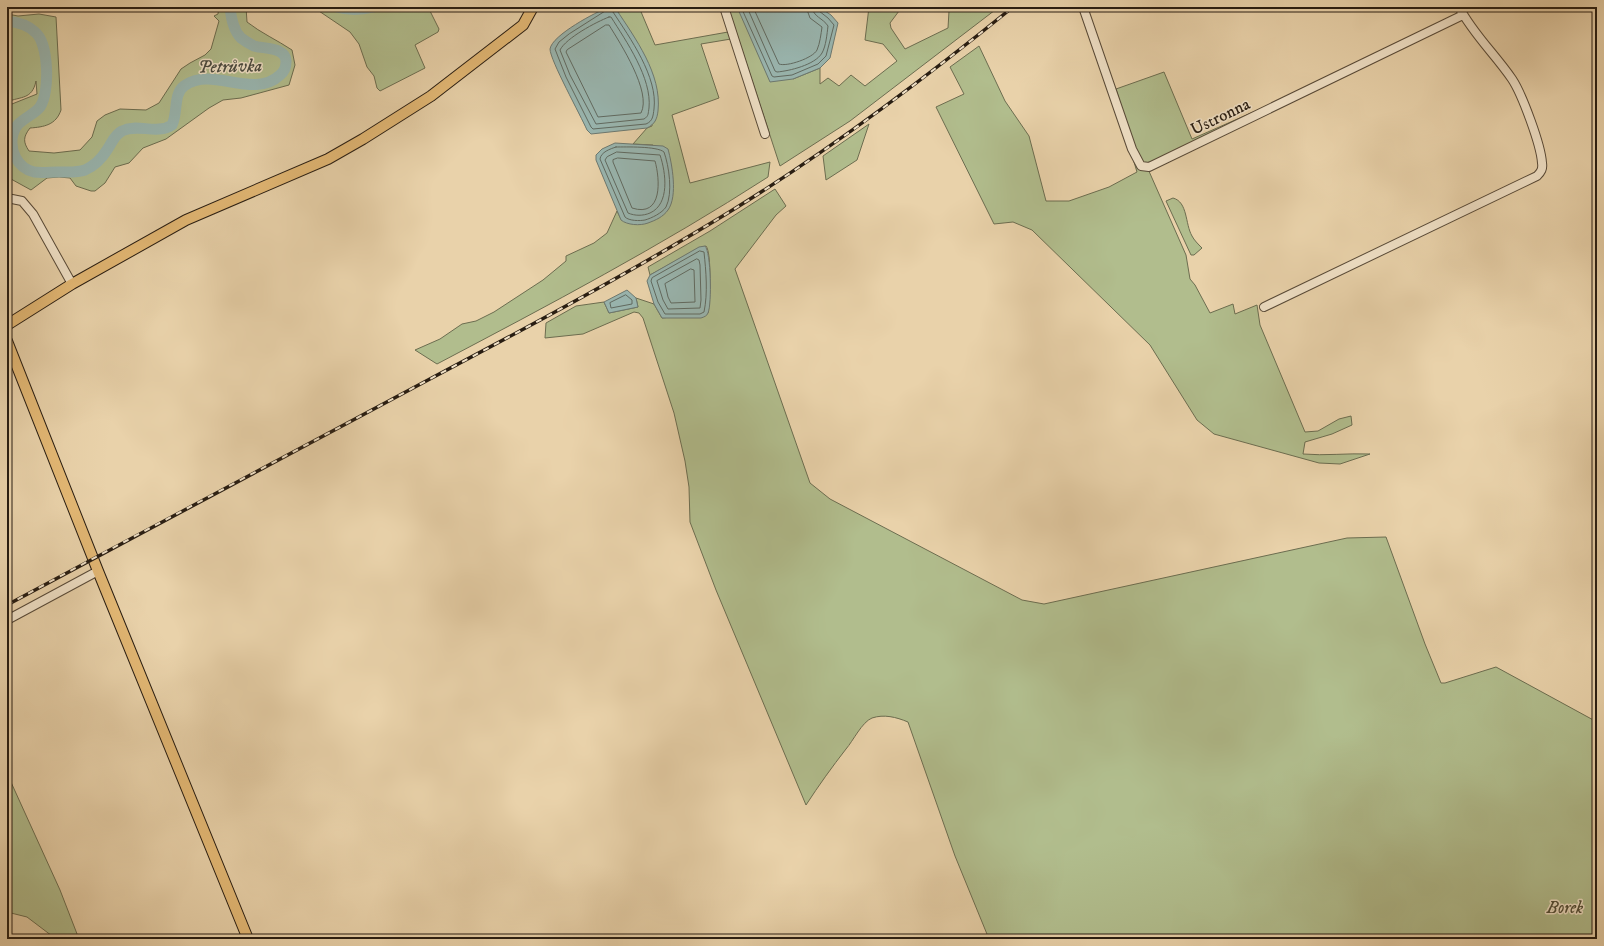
<svg xmlns="http://www.w3.org/2000/svg" width="1604" height="946" font-family="'IM FELL DW Pica',serif">
<rect width="100%" height="100%" fill="#e9d2aa"/>
<filter id="stains"><feTurbulence type="fractalNoise" baseFrequency=".005" numOctaves="4"/><feColorMatrix values="0 0 0 0 .2 0 0 0 0 .09 0 0 0 0 .02 0 0 0 .5 -.17"/></filter>
<radialGradient id="worn" r=".72"><stop offset=".6" stop-color="#630" stop-opacity="0"/><stop offset="1" stop-color="#630" stop-opacity=".3"/></radialGradient>
<path fill="#b1bd8d" stroke="#6c6d50" d="M 219,7 L 246,7 L 247,22 C 261,33 277,40 292,50 L 295,65 L 289,85 L 241,98 L 223,100 L 209,108 L 166,139 L 143,148 L 129,163 L 115,167 L 105,183 L 95,191 L 91,191 L 76,186 L 70,178 L 59,177 L 47,178 L 31,190 L 11,179 L 7,167 L 7,106 L 37,94 L 36,81 C 32,100 21,96 7,102 L 7,14 L 18,16 L 39,14 L 56,17 L 61,110 C 56,125 44,127 30,128 C 23,137 23,142 29,151 L 54,153 L 80,150 L 92,137 L 97,121 L 105,115 L 120,109 L 146,110 L 159,103 L 181,69 L 190,63 L 205,55 L 211,49 L 219,21 L 214,16 L 218,14 Z
M 313,7 L 428,7 L 439,29 L 438,32 L 415,45 L 425,68 L 380,91 L 377,88 L 374,76 L 367,67 L 359,44 L 350,32 Z
M 609,7 L 639,7 L 655,45 L 728,32 L 731,39 L 701,44 L 719,98 L 672,115 L 690,183 L 770,162 L 768,177 C 661,246 549,305 437,364 L 415,350 L 440,339 L 462,324 L 476,321 L 494,312 L 543,280 L 566,261 L 566,256 L 594,243 L 607,233 L 617,211 L 621,219 L 653,145 L 633,144 L 647,128 L 652,126 L 653,76 L 641,50 Z
M 728,7 L 737,7 L 793,79 L 820,68 L 820,84 L 828,78 L 839,86 L 851,75 L 865,86 L 897,61 L 883,44 L 865,40 L 869,7 L 902,7 L 890,23 L 891,28 L 905,49 L 948,28 L 949,11 L 951,7 L 974,8 L 999,7 L 850,121 L 780,166 Z
M 979,46 L 1005,101 L 1029,136 L 1046,201 L 1069,201 L 1109,187 L 1137,172 L 1134,162 L 1142,168 L 1148,169 L 1186,255 L 1190,279 L 1195,285 L 1210,313 L 1233,304 L 1235,314 L 1257,305 L 1260,325 L 1305,432 L 1318,431 L 1339,419 L 1351,416 L 1352,425 L 1332,434 L 1305,442 L 1303,454 C 1325,456 1347,453 1370,454 L 1340,464 L 1319,463 L 1214,434 L 1197,420 L 1150,345 L 1032,230 L 1013,222 L 994,224 L 936,107 L 964,94 L 950,67 Z
M 1164,72 L 1192,139 L 1276,102 L 1149,165 L 1143,164 L 1135,151 L 1116,89 Z
M 869,124 L 857,160 L 826,180 L 823,156 Z
M 775,189 L 786,206 L 776,215 L 735,269 L 810,483 L 830,499 L 1022,600 L 1044,604 L 1347,538 L 1386,537 L 1425,644 L 1441,683 L 1445,683 L 1496,667 L 1597,722 L 1597,939 L 989,939 L 955,856 L 908,722 C 896,717 884,714 872,718 C 862,722 853,741 846,749 C 832,767 819,785 806,805 L 716,590 L 690,522 L 689,487 L 685,461 L 674,413 L 643,318 L 639,313 L 634,312 L 583,334 L 545,338 L 546,323 L 576,306 L 604,302 L 609,313 L 638,307 L 636,298 L 654,304 L 662,318 L 708,313 C 710,303 712,253 706,246 L 699,248 L 650,275 L 648,267 L 710,231 Z
M 1173,198 C 1188,202 1185,224 1192,236 C 1194,240 1198,244 1202,248 L 1194,255 L 1191,255 L 1166,201 Z
M 7,779 L 10,780 L 60,890 L 79,939 L 56,939 L 27,917 L 7,912 Z"/>
<path fill="#99b6b0" stroke="#6c7971" d="M 609,7 L 616,9 C 635,38 662,74 658,111 C 657,119 655,124 647,128 L 591,134 L 587,130 C 581,116 550,60 550,49 C 552,35 596,12 609,7 Z
M 737,7 L 819,7 L 831,15 L 838,23 L 830,58 L 820,68 L 793,79 L 770,82 Z
M 615,143 L 663,146 L 668,149 C 672,164 678,196 668,210 C 663,217 656,220 648,223 C 640,226 627,225 621,220 L 596,160 L 596,155 L 602,149 Z
M 705,246 C 711,252 712,304 708,313 C 707,316 704,317 701,318 L 662,318 L 654,304 L 647,281 L 650,275 L 699,247 Z
M 627,290 L 636,298 L 638,307 L 609,313 L 604,302 Z"/>
<g fill="none" stroke-linecap="round" stroke-linejoin="round">
<path stroke="#606a61" stroke-width="1" d="M 741,7 L 772,76 L 774,77 L 792,75 L 818,64 L 826,56 L 834,25 L 828,18 L 819,11 L 817,7
M 747,7 L 775,71 L 777,72 C 789,71 815,65 822,53 C 826,46 827,34 828,26 C 823,18 813,17 812,7
M 753,7 L 779,64 C 787,67 813,58 817,50 C 820,43 821,34 822,27 L 810,18 L 806,7
M 609,9 L 613,12 C 630,38 658,77 654,109 C 653,116 653,121 646,124 L 593,129 L 591,127 L 566,77 L 555,49 L 559,42 L 569,34 Z
M 609,17 L 611,17 C 626,41 652,78 649,108 C 648,113 649,116 644,119 L 596,124 L 570,75 L 560,50 C 566,38 596,22 609,17 Z
M 606,25 L 609,25 C 620,43 652,92 641,113 L 598,117 L 566,52 L 567,50 Z
M 616,147 C 626,147 657,146 664,152 C 669,166 673,193 666,207 C 662,213 652,218 645,220 C 640,221 629,221 625,217 L 600,159 C 601,152 610,149 616,147 Z
M 617,152 L 660,155 C 666,173 670,204 650,213 C 643,216 635,216 628,213 L 605,160 L 607,157 Z
M 618,158 L 655,161 C 660,179 663,218 632,208 L 613,162 L 613,160 Z
M 700,251 L 704,252 C 706,271 708,293 704,312 L 700,314 L 665,314 L 658,302 L 651,281 L 652,278 Z
M 697,259 L 699,260 L 700,265 L 701,300 L 700,308 L 668,309 L 663,300 L 657,281 Z
M 691,269 L 694,270 L 695,302 L 671,303 L 668,297 L 665,284 Z
M 626,295 L 632,300 L 632,304 L 611,308 L 610,303 Z"/>
<path stroke="#99b6b0" stroke-width="11" d="M 337,7 C 350,11 361,10 374,7
M 7,21 C 16,22 28,25 35,32 C 49,43 50,93 40,107 C 32,117 16,120 13,134 C 9,150 17,168 34,172 C 41,173 50,172 58,172 C 66,172 77,173 85,170 C 94,166 102,158 107,150 C 112,143 114,135 122,131 C 137,123 157,135 172,125 C 178,114 173,94 184,86 C 191,81 199,79 207,79 C 231,79 260,94 280,75 C 284,72 286,67 286,62 C 287,47 264,49 254,46 C 250,44 245,41 241,38 C 233,30 231,18 230,7"/>
<defs>
<path id="minor" d="M 724,7 L 765,134
M 1083,7 L 1132,149 L 1141,166 L 1149,167 L 1463,15
M 7,198 L 22,201 L 33,214 L 72,284
M 1264,307 L 1537,176 C 1541,172 1543,169 1542,163 C 1541,145 1522,94 1512,79 C 1495,54 1473,34 1459,7
M 7,620 L 98,571"/>
<path id="major" d="M 7,325 L 72,284 L 186,220 L 328,159 L 363,139 L 431,96 L 523,25 L 533,7
M 7,341 L 98,571 L 248,939"/>
</defs>
<use href="#minor" stroke="#584a38" stroke-width="10"/>
<use href="#major" stroke="#281d12" stroke-width="12"/>
<use href="#minor" stroke="#f1e2c8" stroke-width="8"/>
<use href="#major" stroke="#e4b975" stroke-width="10"/>
<defs>
<path id="rail" d="M 7,605 C 147,529 288,455 428,380 C 530,326 633,271 731,211 C 830,150 923,80 1013,7"/>
</defs>
<use href="#rail" stroke="#281d12" stroke-width="3.5"/>
<use href="#rail" stroke="#f1e2c8" stroke-width="2" stroke-dasharray="6" stroke-linecap="butt"/>
</g>
<g text-anchor="middle" stroke-width="3" stroke-linejoin="round" paint-order="stroke">
<g font-size="17" fill="#281d12" stroke="#f1e2c8">
<text transform="translate(1220 116) rotate(-26)" y="6">Ustronna</text>
</g>
<g font-size="17" font-style="italic" fill="#514d37" stroke="#f1e2c8">
<text x="1565" y="913">Borek</text>
</g>
<g font-size="18" font-style="italic" fill="#4a4b41" stroke="#f1e2c8">
<text transform="translate(230 66) rotate(-1)" y="6">Petrůvka</text>
</g>
</g>
<rect width="1604" height="946" fill="none" stroke="#e9d2aa" stroke-width="24"/>
<rect x="8" y="8" width="1588" height="930" fill="none" stroke="#281d12" stroke-width="2"/>
<rect x="12" y="12" width="1580" height="922" fill="none" stroke="#281d12"/>
<rect width="100%" height="100%" filter="url(#stains)"/>
<rect width="100%" height="100%" fill="url(#worn)"/>
</svg>
